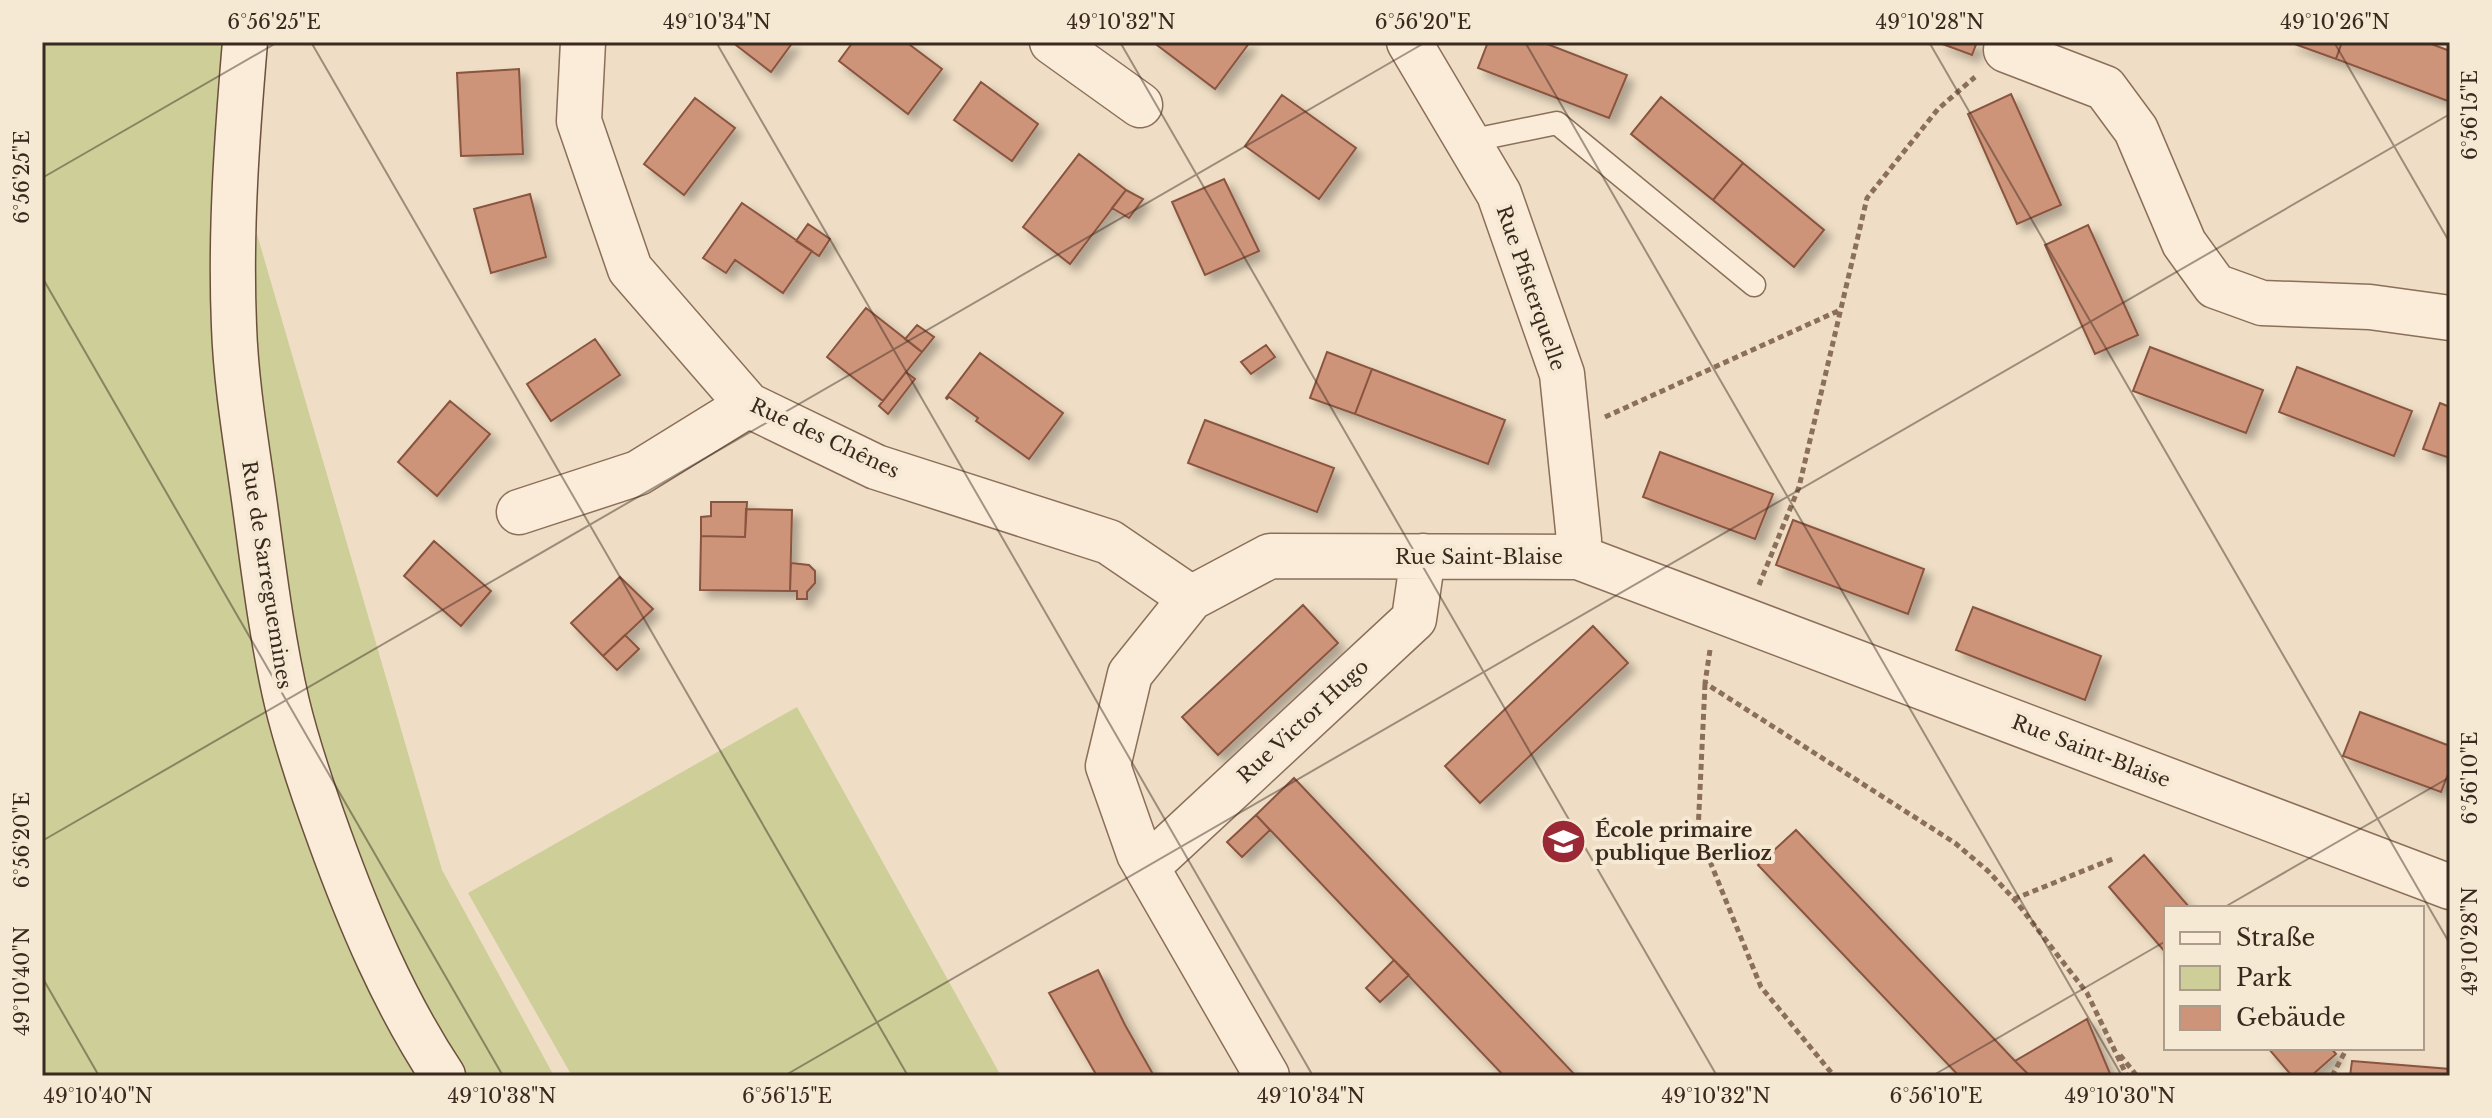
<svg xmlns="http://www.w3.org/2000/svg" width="2492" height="1118" font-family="'Libre Baskerville',serif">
<defs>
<filter id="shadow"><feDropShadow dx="7" dy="7" stdDeviation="4" flood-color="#0004"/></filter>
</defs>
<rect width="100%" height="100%" fill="#efdec5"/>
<path fill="#cdce98" d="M 42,42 L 236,42 L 229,138 L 442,870 L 554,1076 L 42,1076 Z
M 797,707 L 1001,1076 L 572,1076 L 468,893 Z"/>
<path fill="#ce947a" stroke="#8a553f" stroke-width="2" filter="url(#shadow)" d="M 732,42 L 793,42 L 771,72 Z
M 853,42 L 906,42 L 942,69 L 908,114 L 839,61 Z
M 1153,42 L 1250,42 L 1215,89 Z
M 1488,42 L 1542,42 L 1627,75 L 1609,118 L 1478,68 Z
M 1937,42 L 1977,42 L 1972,55 Z
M 2289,42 L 2342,42 L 2336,59 Z
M 2342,42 L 2426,42 L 2450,51 L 2448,101 L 2336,59 Z
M 519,69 L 523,154 L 461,156 L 457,73 Z
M 981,82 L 1038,124 L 1012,161 L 954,120 Z
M 2011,94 L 2061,205 L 2017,224 L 1968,114 Z
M 1282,95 L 1356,148 L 1319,199 L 1245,146 Z
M 1661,97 L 1743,163 L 1713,200 L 1631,134 Z
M 695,98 L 735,128 L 684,195 L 644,164 Z
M 1079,154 L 1126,190 L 1070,264 L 1023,227 Z
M 1743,163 L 1824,230 L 1794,267 L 1713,200 Z
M 1224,179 L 1259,251 L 1205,275 L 1172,202 Z
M 1126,190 L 1143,199 L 1129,218 L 1112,208 Z
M 530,194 L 546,257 L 491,273 L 474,209 Z
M 742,203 L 812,251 L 783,293 L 735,260 L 726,273 L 703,258 Z
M 808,224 L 830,239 L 819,256 L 796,241 Z
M 2088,225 L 2138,335 L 2095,354 L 2045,245 Z
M 866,308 L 922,352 L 883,401 L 827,357 Z
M 917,325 L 934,337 L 922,352 L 905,339 Z
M 595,339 L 620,375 L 551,421 L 527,384 Z
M 1266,345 L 1275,357 L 1251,374 L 1241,362 Z
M 2150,347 L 2263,390 L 2246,433 L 2133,391 Z
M 1327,352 L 1372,369 L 1355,414 L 1310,398 Z
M 980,353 L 1063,413 L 1029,459 L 976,421 L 978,418 L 949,397 L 947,399 L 946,398 Z
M 2297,367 L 2412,411 L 2394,456 L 2279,412 Z
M 1372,369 L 1505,420 L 1488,464 L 1355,414 Z
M 906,372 L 915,379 L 888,414 L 879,406 Z
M 450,401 L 490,434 L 437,496 L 398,462 Z
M 2440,403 L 2450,407 L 2450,458 L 2423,449 Z
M 1205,420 L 1334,468 L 1317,512 L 1188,463 Z
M 1660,452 L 1773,494 L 1755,539 L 1643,497 Z
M 711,502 L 747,502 L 745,537 L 701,536 L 701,517 L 711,516 Z
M 746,509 L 792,510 L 790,591 L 700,590 L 701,536 L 745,537 Z
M 1793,520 L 1924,569 L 1908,614 L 1776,565 Z
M 434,541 L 491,591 L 461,626 L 404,576 Z
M 791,563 L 809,565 L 815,571 L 815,583 L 807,592 L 807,599 L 797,599 L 797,591 L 790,591 Z
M 620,577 L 653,609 L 603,656 L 571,623 Z
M 1303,605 L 1338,643 L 1218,755 L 1182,717 Z
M 1973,607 L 2101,656 L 2085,700 L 1956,650 Z
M 1593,626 L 1628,663 L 1480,803 L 1445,766 Z
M 625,635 L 639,649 L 617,670 L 603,656 Z
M 2360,712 L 2450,746 L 2450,769 L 2441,792 L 2343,756 Z
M 1294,778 L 1576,1076 L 1504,1076 L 1256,815 Z
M 1256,815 L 1270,830 L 1242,857 L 1227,842 Z
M 1796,830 L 2015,1061 L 2030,1076 L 1959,1076 L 1758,865 Z
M 2144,855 L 2190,908 L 2166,908 L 2166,953 L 2109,887 Z
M 1394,960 L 1409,975 L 1380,1002 L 1366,988 Z
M 1098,970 L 1125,1025 L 1154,1076 L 1097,1076 L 1049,993 Z
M 2087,1019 L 2111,1076 L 2030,1076 L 2015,1061 Z
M 2268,1048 L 2331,1048 L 2336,1054 L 2311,1076 L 2292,1076 Z
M 2352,1061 L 2450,1069 L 2450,1076 L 2350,1076 Z"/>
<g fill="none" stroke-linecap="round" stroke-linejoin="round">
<defs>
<path id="service" d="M 1469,141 L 1557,123 L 1754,285"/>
<path id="minor" d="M 583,42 L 579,121 L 630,269 L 748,405 L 876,467 L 1109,542 L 1191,598
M 1052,42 L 1140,105
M 1409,42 L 1499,194 L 1562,374 L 1579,540 L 1578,557
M 2006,50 L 2105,88 L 2136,130 L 2184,243 L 2215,286 L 2262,303 L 2370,307 L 2450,318
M 519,512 L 638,473 L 748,405
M 1147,867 L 1414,619 L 1423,556
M 1267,1076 L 1139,854 L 1108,766 L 1130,674 L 1191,598 L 1270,556 L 1578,557 L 2450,887"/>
<path id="secondary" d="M 245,42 C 237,136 230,231 234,326 C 236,386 247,447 255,506 C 264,572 272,639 287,703 C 298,749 313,792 329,836 C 359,919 394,1002 443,1076"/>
</defs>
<use href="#service" stroke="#8b6f5a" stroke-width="25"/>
<use href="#minor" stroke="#8b6f5a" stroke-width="47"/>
<use href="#secondary" stroke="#6c503d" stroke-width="47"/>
<path stroke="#8b6f5a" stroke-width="5" stroke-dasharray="6 4" stroke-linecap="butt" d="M 1605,417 L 1840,310
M 1759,585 L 1799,487 L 1867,198 L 1938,109 L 1975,77
M 1710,650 L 1705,683 L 1955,843 L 1988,871 L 2014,899 L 2087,993 L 2127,1076
M 1705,684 L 1698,832 L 1761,987 L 1834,1076
M 2014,899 L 2115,858
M 2120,1055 L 2137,1076
M 2332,1076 L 2347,1048"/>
<use href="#service" stroke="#faecd8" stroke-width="22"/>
<use href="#minor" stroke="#faecd8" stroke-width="44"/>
<use href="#secondary" stroke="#faecd8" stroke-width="44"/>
</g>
<path fill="none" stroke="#3a291e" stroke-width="2" stroke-opacity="0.45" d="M 311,42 L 908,1076M 716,42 L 1313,1076M 1120,42 L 1717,1076M 1525,42 L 2122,1076M 1929,42 L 2450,944M 2334,42 L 2450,243M 42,178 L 278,42M 42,277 L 503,1076M 42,841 L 1426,42M 2223,908 L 2450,777M 42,977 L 99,1076M 784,1076 L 2450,114M 1932,1076 L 2166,941"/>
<defs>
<symbol id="school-disc" viewBox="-11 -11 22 22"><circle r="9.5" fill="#9b2935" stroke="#f6e9d4"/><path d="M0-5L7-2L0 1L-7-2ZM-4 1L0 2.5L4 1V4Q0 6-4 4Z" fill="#fff"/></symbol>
</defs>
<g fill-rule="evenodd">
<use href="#school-disc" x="1538" y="816" width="51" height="51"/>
</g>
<g text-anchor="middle" stroke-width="8" stroke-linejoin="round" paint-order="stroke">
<g font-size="20" fill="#3a291e" stroke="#f6e9d4">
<text transform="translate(1531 288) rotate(71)" y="7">Rue Pfisterquelle</text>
<text transform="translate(825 438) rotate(25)" y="7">Rue des Chênes</text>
<text x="1479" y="564">Rue Saint-Blaise</text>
<text transform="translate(267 575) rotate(81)" y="7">Rue de Sarreguemines</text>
<text transform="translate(1303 721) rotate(-43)" y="7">Rue Victor Hugo</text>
<text transform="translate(2091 751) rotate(21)" y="7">Rue Saint-Blaise</text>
</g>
<g font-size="20" font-weight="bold" fill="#3a291e" stroke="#f6e9d4" text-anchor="start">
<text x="1595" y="837">École primaire<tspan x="1595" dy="23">publique Berlioz</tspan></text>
</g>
</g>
<rect width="2492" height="1118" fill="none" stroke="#f6e9d4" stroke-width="88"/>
<rect x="2164" y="906" width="260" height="144" fill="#f6e9d4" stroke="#ab9c8b" stroke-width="2"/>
<rect x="2180" y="932" width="40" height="12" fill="#faecd8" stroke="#ab9c8b" stroke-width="2"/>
<text x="2236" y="946" font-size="24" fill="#3a291e">Straße</text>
<rect x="2180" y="966" width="40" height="24" fill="#cdce98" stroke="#ab9c8b" stroke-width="2"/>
<text x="2236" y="986" font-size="24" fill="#3a291e">Park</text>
<rect x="2180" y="1006" width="40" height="24" fill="#ce947a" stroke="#ab9c8b" stroke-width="2"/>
<text x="2236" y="1026" font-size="24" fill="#3a291e">Gebäude</text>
<rect x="44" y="44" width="2404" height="1030" fill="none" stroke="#3a291e" stroke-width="3"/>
<g font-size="20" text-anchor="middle" fill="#3a291e">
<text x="274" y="29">6°56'25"E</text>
<text x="717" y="29">49°10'34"N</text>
<text x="1121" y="29">49°10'32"N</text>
<text x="1423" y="29">6°56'20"E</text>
<text x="1930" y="29">49°10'28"N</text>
<text x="2335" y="29">49°10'26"N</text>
<text transform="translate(2470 115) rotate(-90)" y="7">6°56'15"E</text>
<text transform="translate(22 177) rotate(-90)" y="7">6°56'25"E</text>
<text transform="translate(2470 778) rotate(-90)" y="7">6°56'10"E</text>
<text transform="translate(22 840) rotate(-90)" y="7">6°56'20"E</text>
<text transform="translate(2470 941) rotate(-90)" y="7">49°10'28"N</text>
<text transform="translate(22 981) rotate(-90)" y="7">49°10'40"N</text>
<text x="98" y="1103">49°10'40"N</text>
<text x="502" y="1103">49°10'38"N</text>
<text x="787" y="1103">6°56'15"E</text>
<text x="1311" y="1103">49°10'34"N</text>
<text x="1716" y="1103">49°10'32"N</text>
<text x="1936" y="1103">6°56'10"E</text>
<text x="2120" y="1103">49°10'30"N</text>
</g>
</svg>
